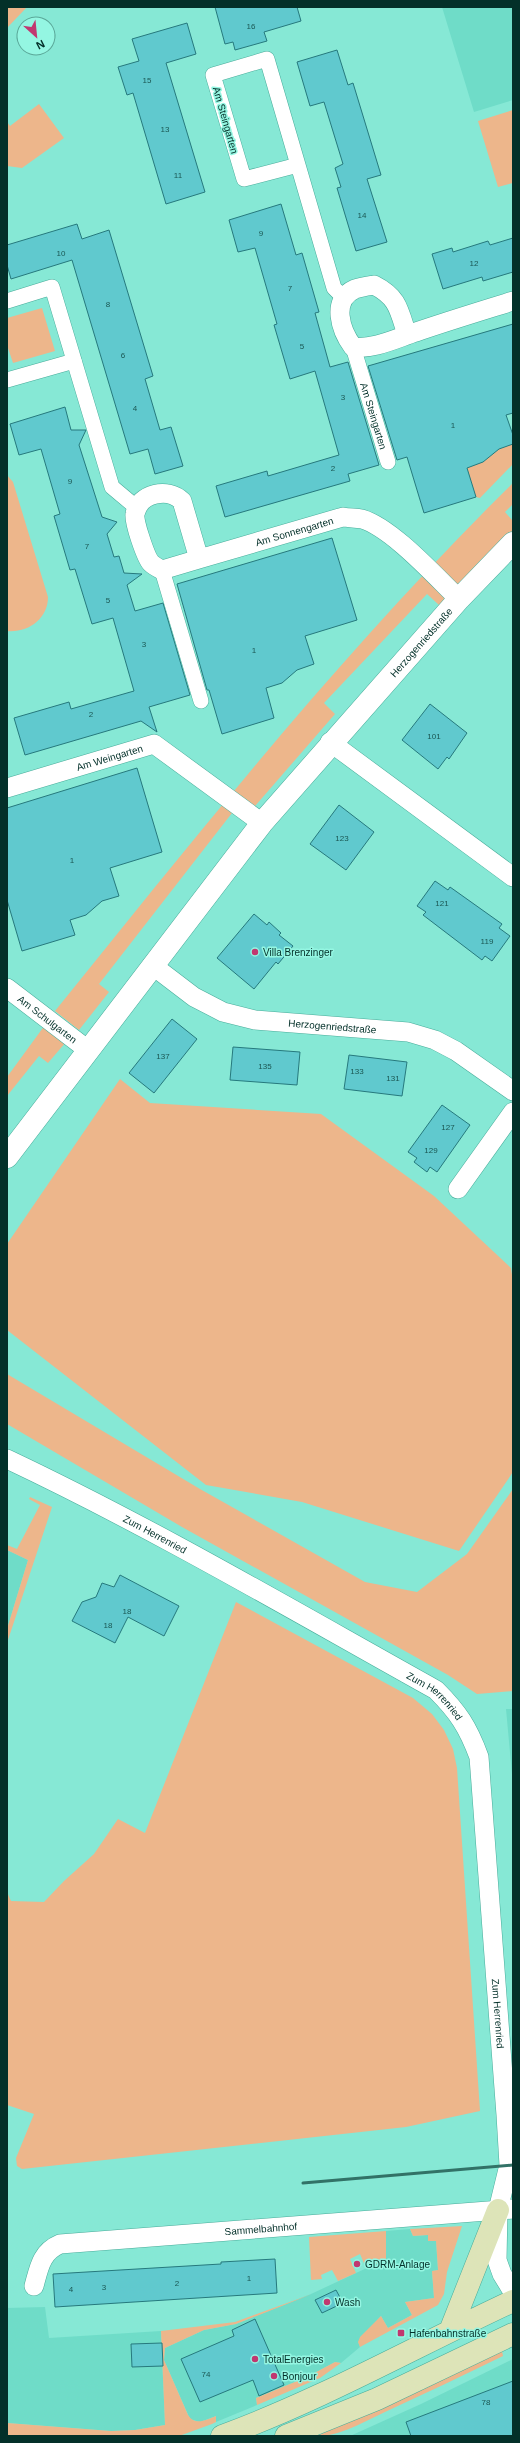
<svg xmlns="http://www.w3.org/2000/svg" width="520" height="2443" font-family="Helvetica,sans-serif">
<rect width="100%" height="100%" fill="#86e8d5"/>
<path fill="#6fdcc8" d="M 442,7 L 513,7 L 513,100 L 474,112 Z
M 7,1550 L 28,1560 L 7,1629 Z
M 506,1709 L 513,1709 L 513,1785 Z
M 410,2229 L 413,2236 L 428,2235 L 436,2240 L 438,2270 L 432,2271 L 434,2298 L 405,2302 L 412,2315 L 388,2328 L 381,2316 L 358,2342 L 360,2347 L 341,2363 L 335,2362 L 307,2377 L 256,2398 L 257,2405 L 216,2422 L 216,2416 L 200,2422 L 190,2419 L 164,2360 L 165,2348 L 204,2330 L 236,2324 L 311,2294 L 386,2259 L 386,2231 Z
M 45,2307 L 49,2338 L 161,2331 L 165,2425 L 135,2430 L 111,2431 L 7,2423 L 7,2308 Z
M 513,2359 L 513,2436 L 350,2436 L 421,2404 Z"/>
<path fill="#edb68b" d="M 7,7 L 27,7 L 7,28 Z
M 39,104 L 64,138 L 22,168 L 7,166 L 7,122 L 10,126 Z
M 513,110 L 513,183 L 498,187 L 478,121 Z
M 42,308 L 55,351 L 13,363 L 7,345 L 7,318 Z
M 513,444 L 513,464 L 480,498 L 476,497 L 467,468 L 483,462 L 499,449 Z
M 7,475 L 13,482 L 48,597 C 48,619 28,633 7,631 Z
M 513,483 L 513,504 L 505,512 L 513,521 L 513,530 L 439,605 L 427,594 L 324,703 L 335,714 L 243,820 L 232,813 L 99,984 L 109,992 L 79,1030 L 55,1011 C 201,830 346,647 513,483 Z
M 45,1025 L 66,1042 L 48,1063 L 39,1056 L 7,1096 L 7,1077 Z
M 120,1079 L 150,1103 L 321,1114 L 434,1196 L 511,1268 L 513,1282 L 513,1472 L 459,1551 L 302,1502 L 206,1485 L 7,1330 L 7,1244 Z
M 7,1374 L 200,1489 L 365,1582 L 417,1592 L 467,1554 L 513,1489 L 513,1691 L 477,1694 L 448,1675 L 182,1527 L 7,1424 Z
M 30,1497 L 52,1507 L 7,1643 L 7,1629 L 28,1560 L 7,1550 L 7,1545 L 17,1549 L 40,1505 L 29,1499 Z
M 236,1602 L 413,1698 L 432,1714 L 444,1730 L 453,1749 L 457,1768 L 480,2111 L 406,2127 L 22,2169 L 17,2166 L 16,2158 L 34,2114 L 7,2105 L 7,1892 L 11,1901 L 44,1902 L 64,1881 L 94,1854 L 118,1819 L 145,1833 Z
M 462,2226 L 447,2272 L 444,2294 L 438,2305 L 360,2347 L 358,2342 L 360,2337 L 381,2316 L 388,2328 L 412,2315 L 405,2302 L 434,2298 L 432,2271 L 438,2270 L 436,2241 L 428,2241 L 428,2235 L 413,2236 L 410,2229 Z
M 386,2231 L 386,2259 L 366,2268 L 360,2254 L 350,2259 L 356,2273 L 338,2281 L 332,2270 L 321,2275 L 322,2279 L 311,2280 L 309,2237 Z
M 312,2294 L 236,2324 L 204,2330 L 165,2348 L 164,2360 L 188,2415 C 195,2426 206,2420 216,2416 L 216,2422 L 212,2424 L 179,2436 L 7,2436 L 7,2423 L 111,2431 L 135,2430 L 165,2425 L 161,2331 L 235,2322 Z
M 502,2351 L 503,2356 C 464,2375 424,2394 385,2412 C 363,2422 341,2436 317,2436 Z
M 335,2362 L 341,2363 L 320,2378 L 257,2405 L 256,2398 L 307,2377 Z"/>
<path fill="#60c9ce" stroke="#26797d" d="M 215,7 L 297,7 L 301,21 L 264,32 L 267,41 L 235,50 L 233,42 L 225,44 Z
M 187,23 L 196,54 L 166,63 L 205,192 L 166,204 L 133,93 L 127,95 L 118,67 L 139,61 L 132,39 Z
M 337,50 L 348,85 L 353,83 L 381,175 L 367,179 L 387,242 L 356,251 L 337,188 L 341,187 L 335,168 L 343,164 L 324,102 L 310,106 L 297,62 Z
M 281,204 L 296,255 L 302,253 L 319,312 L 315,313 L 330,367 L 348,362 L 379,465 L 348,474 L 350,481 L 225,517 L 216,486 L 267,471 L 268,476 L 339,455 L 315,371 L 290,379 L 274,325 L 277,324 L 255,248 L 238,252 L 229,220 Z
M 77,224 L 82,239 L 109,230 L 153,376 L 145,379 L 160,430 L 171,427 L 183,466 L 155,474 L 148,449 L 130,454 L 72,260 L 11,279 L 7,265 L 7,245 Z
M 513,238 L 513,272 L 483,281 L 482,277 L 443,289 L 432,254 L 452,248 L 453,252 L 488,241 L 490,245 Z
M 513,324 L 513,413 L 506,415 L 513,435 L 513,444 L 499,449 L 483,462 L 467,468 L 476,497 L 424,513 L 407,457 L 397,460 L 368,366 Z
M 65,407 L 71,430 L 86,430 L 79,445 L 102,517 L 117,522 L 107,534 L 114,557 L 119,556 L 124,573 L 142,574 L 127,585 L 135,611 L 163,603 L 190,695 L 149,707 L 157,732 L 141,721 L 25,755 L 14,718 L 69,702 L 71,709 L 134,691 L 113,618 L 92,624 L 75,569 L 70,570 L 54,516 L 60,514 L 41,449 L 19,455 L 10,424 Z
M 332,538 L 357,620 L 305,636 L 314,664 L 297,670 L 282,683 L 266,688 L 274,718 L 222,734 L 209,690 L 207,690 L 177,584 Z
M 430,704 L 467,733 L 449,759 L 447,757 L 438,769 L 402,740 Z
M 137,768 L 162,852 L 110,868 L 119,896 L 102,901 L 86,915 L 70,920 L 75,935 L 22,951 L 7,900 L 7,808 Z
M 339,805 L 374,832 L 346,870 L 310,844 Z
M 435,881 L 448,890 L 450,887 L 502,924 L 499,928 L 510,936 L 492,961 L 485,956 L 482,960 L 423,915 L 426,912 L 417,906 Z
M 254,914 L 267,925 L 269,922 L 281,933 L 279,935 L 293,946 L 278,964 L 276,962 L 254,989 L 217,958 Z
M 172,1019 L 197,1039 L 154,1093 L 129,1073 Z
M 233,1047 L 300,1052 L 297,1085 L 230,1080 Z
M 349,1055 L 407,1062 L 402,1096 L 344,1089 Z
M 442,1105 L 470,1125 L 437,1172 L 430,1167 L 427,1172 L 414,1162 L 417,1158 L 408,1152 Z
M 120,1575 L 179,1606 L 164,1636 L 128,1617 L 115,1643 L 72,1621 L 82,1602 L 96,1597 L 102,1583 L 114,1587 Z
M 275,2259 L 277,2293 L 55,2307 L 53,2274 L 221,2264 L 221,2262 Z
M 336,2290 L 343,2303 L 322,2313 L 315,2300 Z
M 255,2319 L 284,2385 L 259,2396 L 253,2380 L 200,2402 L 181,2359 L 234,2336 L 232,2330 Z
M 162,2343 L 163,2366 L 132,2367 L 131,2344 Z
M 513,2381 L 513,2436 L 411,2436 L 406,2422 Z"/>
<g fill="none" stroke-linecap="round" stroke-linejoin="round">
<defs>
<g id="pedestrian">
<path d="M 298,165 L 244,179 L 213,75 L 267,59 L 334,288 L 344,298"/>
<path d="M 7,301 L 52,287 L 112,487 L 137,508"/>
<path id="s1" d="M 353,347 L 388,462"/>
<path d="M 7,380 L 74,361"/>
<path d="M 162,570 L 201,701"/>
</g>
<g id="minor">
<path d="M 407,335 C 399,310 398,297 374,285 C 368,286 361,287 355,289 C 330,300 341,331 353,347 C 373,350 397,338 416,332 C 448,321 481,311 513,301"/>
<path id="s2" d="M 199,559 L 162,570 C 158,568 154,566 151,563 C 146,558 133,520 135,514 C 139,493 168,487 182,501 L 199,559 L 343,517 C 349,518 356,518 362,519 C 392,528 435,576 459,599"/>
<path d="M 330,742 L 513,877"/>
<path id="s3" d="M 7,788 L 154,744 L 262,823"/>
<path id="s4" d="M 152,965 L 194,997 L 223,1012 L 255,1020 L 408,1032 L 435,1040 L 456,1051 L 513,1091"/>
<path id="s5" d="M 7,988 L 88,1050"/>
<path d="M 458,1189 L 513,1112"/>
<path id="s6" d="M 7,1459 C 153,1528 294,1611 436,1690 C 458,1712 468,1727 479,1757 L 506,2115 L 509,2165 L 498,2210 L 497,2260 L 502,2274 L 513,2292"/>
<path id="s7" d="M 34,2286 C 39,2268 41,2252 60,2244 L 513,2209"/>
</g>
<g id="tertiary">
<path id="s8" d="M 7,1157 L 262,823 L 459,599 L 513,543"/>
</g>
<path id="secondary" d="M 450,2331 L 498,2210
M 222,2436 C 323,2399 416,2346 513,2301
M 286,2436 L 377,2399 L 513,2334"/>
</defs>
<use href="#pedestrian" stroke="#48ac9a" stroke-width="16"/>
<use href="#minor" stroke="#48ac9a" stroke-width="20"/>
<use href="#tertiary" stroke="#48ac9a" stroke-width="23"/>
<use href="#secondary" stroke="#48ac9a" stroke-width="23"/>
<use href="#pedestrian" stroke="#fff" stroke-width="15"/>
<use href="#minor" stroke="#fff" stroke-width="19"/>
<use href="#tertiary" stroke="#fff" stroke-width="22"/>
<use href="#secondary" stroke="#dde4b8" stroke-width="22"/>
<path stroke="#327267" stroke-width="3" d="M 303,2183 L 513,2165"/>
</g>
<g fill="#c13770" stroke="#94f6e2" stroke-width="1.5">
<circle cx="255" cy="952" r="4"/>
<circle cx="357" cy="2264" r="4"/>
<circle cx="327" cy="2302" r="4"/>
<rect x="397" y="2329" width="8" height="8" rx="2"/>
<circle cx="255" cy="2359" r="4"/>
<circle cx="274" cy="2376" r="4"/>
</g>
<g text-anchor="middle" stroke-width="3" stroke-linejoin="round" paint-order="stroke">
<g font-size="8" fill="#1a5652">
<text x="251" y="29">16</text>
<text x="147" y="83">15</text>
<text x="165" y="132">13</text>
<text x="178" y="178">11</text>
<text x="362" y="218">14</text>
<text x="261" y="236">9</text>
<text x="61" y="256">10</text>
<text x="474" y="266">12</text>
<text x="290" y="291">7</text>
<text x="108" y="307">8</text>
<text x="302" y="349">5</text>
<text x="123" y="358">6</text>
<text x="343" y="400">3</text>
<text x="135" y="411">4</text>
<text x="453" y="428">1</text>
<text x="333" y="471">2</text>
<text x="70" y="484">9</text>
<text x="87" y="549">7</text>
<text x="108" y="603">5</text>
<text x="144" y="647">3</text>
<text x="254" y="653">1</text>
<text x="91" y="717">2</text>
<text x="434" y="739">101</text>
<text x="342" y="841">123</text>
<text x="72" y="863">1</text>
<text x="442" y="906">121</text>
<text x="487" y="944">119</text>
<text x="163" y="1059">137</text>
<text x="265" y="1069">135</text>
<text x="357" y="1074">133</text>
<text x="393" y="1081">131</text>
<text x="448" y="1130">127</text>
<text x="431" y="1153">129</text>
<text x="127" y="1614">18</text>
<text x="108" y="1628">18</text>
<text x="249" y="2281">1</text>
<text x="177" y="2286">2</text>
<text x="104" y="2290">3</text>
<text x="71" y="2292">4</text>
<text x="206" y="2377">74</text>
<text x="486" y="2405">78</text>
</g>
<g font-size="10" fill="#033029" stroke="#94f6e2">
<text transform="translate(226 120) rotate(74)" y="4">Am Steingarten</text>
<text dy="4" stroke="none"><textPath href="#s1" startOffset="72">Am Steingarten</textPath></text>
<text dy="4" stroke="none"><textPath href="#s2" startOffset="322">Am Sonnengarten</textPath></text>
<text dy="4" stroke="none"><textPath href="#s8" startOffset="661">Herzogenriedstraße</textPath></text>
<text dy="4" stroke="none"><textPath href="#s3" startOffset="107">Am Weingarten</textPath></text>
<text dy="4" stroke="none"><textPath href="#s5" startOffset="51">Am Schulgarten</textPath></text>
<text dy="4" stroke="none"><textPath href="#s4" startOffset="196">Herzogenriedstraße</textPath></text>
<text dy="4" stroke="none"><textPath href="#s6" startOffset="166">Zum Herrenried</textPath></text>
<text dy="4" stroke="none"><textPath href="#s6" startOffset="490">Zum Herrenried</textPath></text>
<text dy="4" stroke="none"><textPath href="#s6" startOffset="825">Zum Herrenried</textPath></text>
<text dy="4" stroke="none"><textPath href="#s7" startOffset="253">Sammelbahnhof</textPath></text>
</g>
<g font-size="10" fill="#033029" stroke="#94f6e2" text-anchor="start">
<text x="263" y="956">Villa Brenzinger</text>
<text x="365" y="2268">GDRM-Anlage</text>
<text x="335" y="2306">Wash</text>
<text x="409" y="2337">Hafenbahnstraße</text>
<text x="263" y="2363">TotalEnergies</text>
<text x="282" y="2380">Bonjour</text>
</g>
</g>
<rect width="520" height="2443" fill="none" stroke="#033029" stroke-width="16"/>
<g transform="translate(36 36) rotate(153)"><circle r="19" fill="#94f6e2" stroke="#5aa798"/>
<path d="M0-3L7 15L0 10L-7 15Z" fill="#c13770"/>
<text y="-6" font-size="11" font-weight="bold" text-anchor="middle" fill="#033029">N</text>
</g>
</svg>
